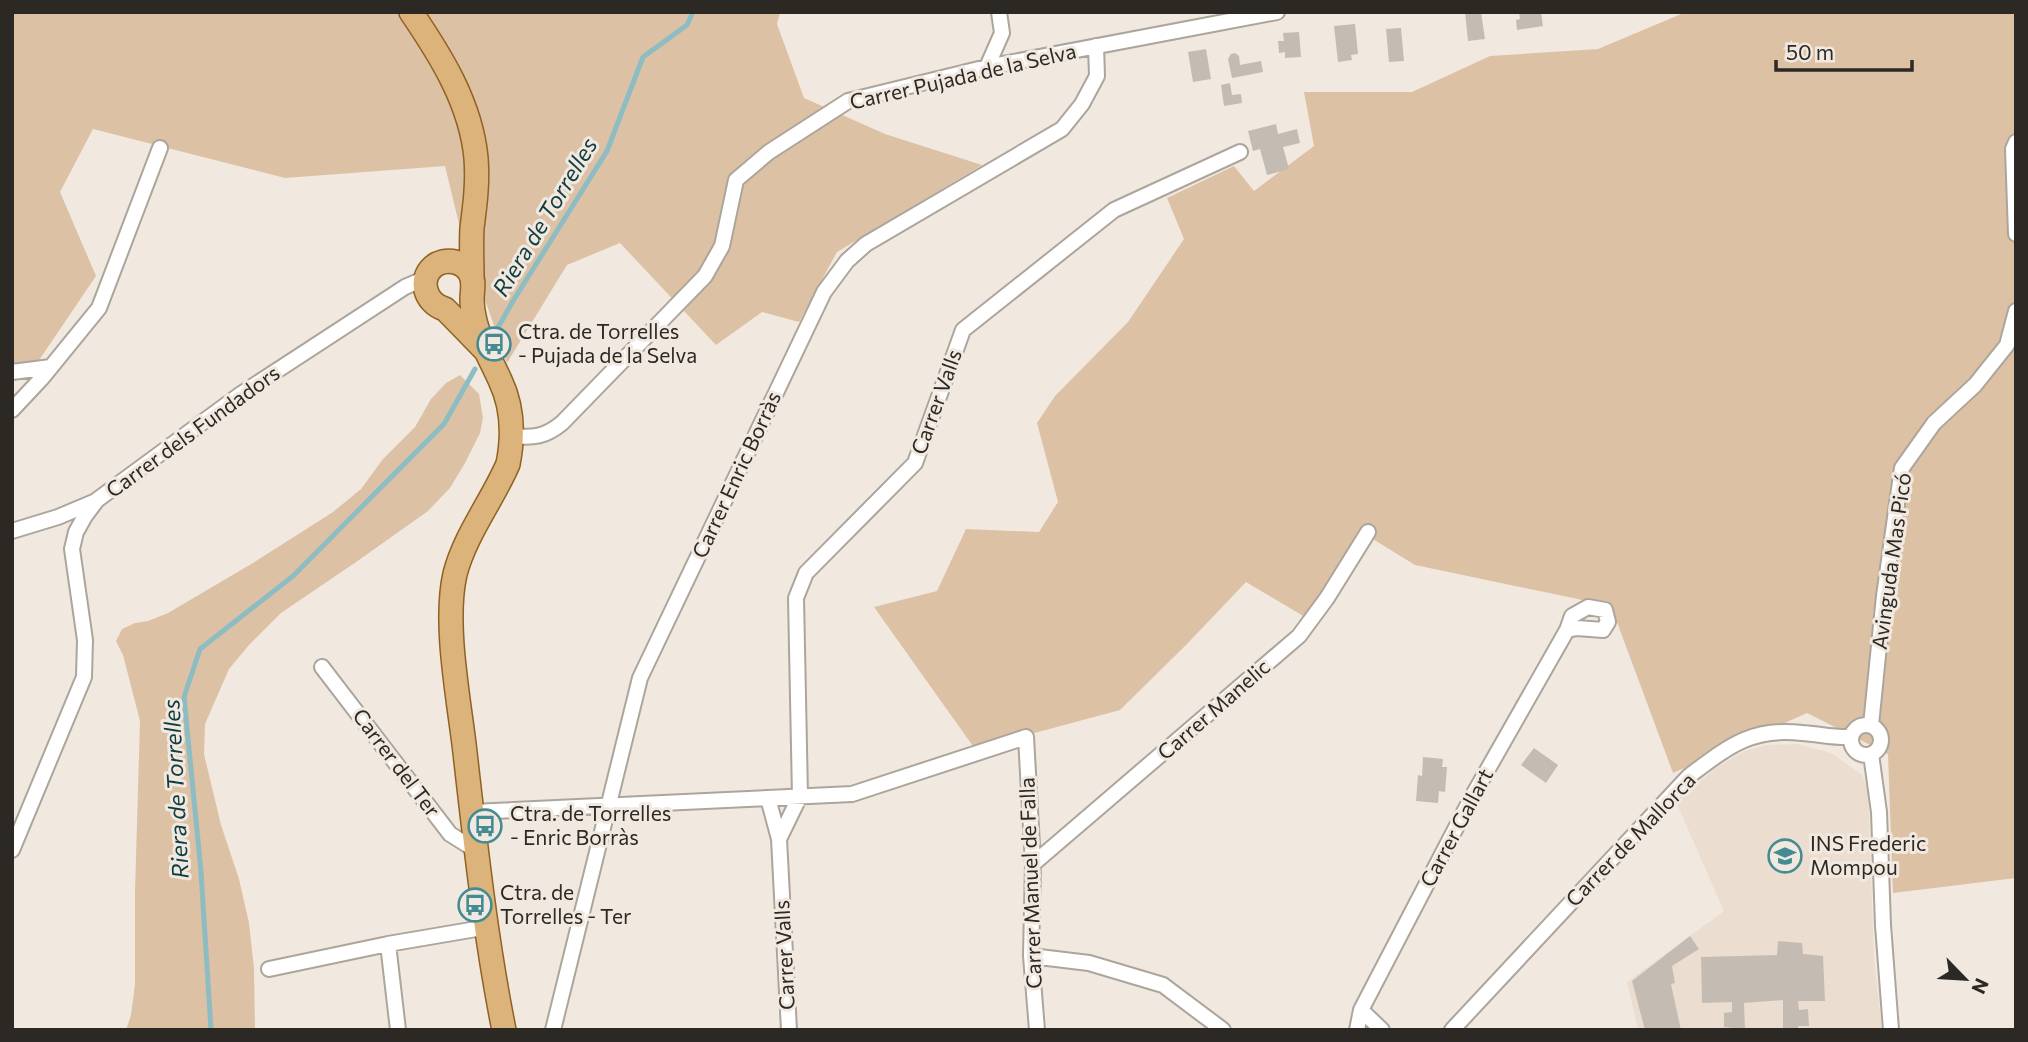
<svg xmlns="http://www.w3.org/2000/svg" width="2028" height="1042" font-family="Commissioner,sans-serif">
<rect width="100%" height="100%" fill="#f1e9e0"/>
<path fill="#ebddcf" d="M 1798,744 L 1831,753 L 1862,775 L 1868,791 L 1874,959 L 1882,1030 L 1638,1030 L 1627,982 L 1724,911 L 1676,802 L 1717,767 L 1745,751 L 1766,745 Z"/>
<path fill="#dcc1a5" d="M 12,12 L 780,12 L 777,24 L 804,98 L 885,134 L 982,165 L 837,252 L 799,322 L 762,312 L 716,345 L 620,243 L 567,265 L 507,363 L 460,228 L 445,166 L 285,178 L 93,129 L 60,192 L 96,276 L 31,372 L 12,372 Z
M 1686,12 L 2016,12 L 2016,878 L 1893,893 L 1888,754 L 1807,713 L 1673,773 L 1611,606 L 1415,565 L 1363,533 L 1305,617 L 1246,582 L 1187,644 L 1120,710 L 975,749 L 874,607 L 937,591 L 966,529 L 1039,532 L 1058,502 L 1037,423 L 1055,396 L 1128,322 L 1184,239 L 1167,198 L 1234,166 L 1254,191 L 1314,146 L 1304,92 L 1412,92 L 1490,56 L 1598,49 Z
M 460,375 L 479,394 L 483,418 L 480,433 L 465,463 L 450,488 L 428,511 L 359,560 L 281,613 L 249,645 L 229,669 L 205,724 L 204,754 L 221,825 L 239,879 L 249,923 L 254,969 L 255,1030 L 126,1030 L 131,1015 L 135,984 L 135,891 L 140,721 L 123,655 L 116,641 L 122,629 L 135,623 L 148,621 L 168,613 L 253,563 L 333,512 L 361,489 L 383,459 L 415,427 L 431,399 L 446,383 Z"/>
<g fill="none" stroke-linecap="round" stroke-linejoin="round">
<path stroke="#8dbdc3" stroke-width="5" d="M 492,338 L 513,301 L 607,151 L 643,57 L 687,25 L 693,12
M 211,1030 L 201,872 L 184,697 L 200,649 L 293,576 L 444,424 L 475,369"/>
</g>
<path fill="#c4bcb3" d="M 1465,12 L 1481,12 L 1485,39 L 1468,41 Z
M 1519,12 L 1541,12 L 1543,26 L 1517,30 L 1516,20 L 1520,19 Z
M 1355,24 L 1358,54 L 1351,55 L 1352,60 L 1338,62 L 1334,26 Z
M 1401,28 L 1404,61 L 1389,62 L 1386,29 Z
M 1299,32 L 1301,57 L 1285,58 L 1285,52 L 1279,53 L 1278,41 L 1284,41 L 1283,33 Z
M 1206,49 L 1211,79 L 1193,82 L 1188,52 Z
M 1235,53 L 1239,56 L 1240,65 L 1261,61 L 1263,72 L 1232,78 L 1228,59 L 1231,54 Z
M 1230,83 L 1232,95 L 1241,94 L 1242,103 L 1224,106 L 1221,85 Z
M 1276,124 L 1278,134 L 1297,129 L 1300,143 L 1283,147 L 1289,169 L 1267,175 L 1260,149 L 1253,151 L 1248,131 Z
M 1534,748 L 1558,765 L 1546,783 L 1521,765 Z
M 1423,757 L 1443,759 L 1442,767 L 1447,767 L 1445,792 L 1439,791 L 1438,803 L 1416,801 L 1418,775 L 1422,776 Z
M 1690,936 L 1699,949 L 1672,966 L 1675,983 L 1671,984 L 1681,1030 L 1645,1030 L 1632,981 Z
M 1778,941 L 1802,943 L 1803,954 L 1823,956 L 1825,1001 L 1798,1001 L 1799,1010 L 1808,1009 L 1809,1026 L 1798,1026 L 1798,1030 L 1783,1030 L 1783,1000 L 1744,1003 L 1745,1030 L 1733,1030 L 1733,1028 L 1724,1027 L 1724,1013 L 1732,1012 L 1732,1002 L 1702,1003 L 1701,957 L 1777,955 Z"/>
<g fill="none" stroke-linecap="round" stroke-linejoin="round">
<defs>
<path id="street" d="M 987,67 L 1002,33 L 999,12
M 2016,142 L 2013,149 L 2016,234
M 12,372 L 51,367
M 12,410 L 42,378 L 99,308 L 160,148
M 512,436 C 534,438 545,437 562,423 L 705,276 L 722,246 L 736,180 L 769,152 L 848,101 L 987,67 L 1277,12
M 12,531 L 58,517 L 96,501
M 322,667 L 450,834 L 477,851
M1851 740a15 15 0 1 1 30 0a15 15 0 1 1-30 0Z
M 1871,725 L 1884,596 L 1902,468 L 1934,423 L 1975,385 L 2007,345 L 2016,311
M 1871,754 L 1879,812 L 1883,925 L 1891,1030
M 768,798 L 779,839 L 789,1030
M 472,812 L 852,794 L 1026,737 L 1033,864 L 1031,956 L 1037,1030
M 779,839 L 800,796 L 796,598 L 806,573 L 915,463 L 963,330 L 1114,210 L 1240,152
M 12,850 L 84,677 L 85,640 L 72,549 L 76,532 L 85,516 L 97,500 L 241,394 L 405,287 L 426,278
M 1033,864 L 1299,636 L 1327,598 L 1368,532
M 388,944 L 398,1030
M 1031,956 L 1089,963 L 1163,985 L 1223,1030
M 269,969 L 388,944 L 488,927
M 1361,1010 L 1382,1030
M 553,1030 L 640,678 L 824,292 L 847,261 L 866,244 L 1062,129 L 1082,104 L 1097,76 L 1096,46
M 1357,1030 L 1361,1010 L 1472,797 L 1567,630 L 1572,616 L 1588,607 L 1605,610 L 1608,622 L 1603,630 L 1577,628 L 1567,630
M 1452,1030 L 1689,776 C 1728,747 1751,727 1802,733 C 1819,734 1834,738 1851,737"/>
<path id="primary" d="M 411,12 C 441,56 471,104 476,158 C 478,182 475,205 472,228 C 471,244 472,261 472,277
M 484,349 L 445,309 C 424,303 417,276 437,264 C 449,258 464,262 470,273 C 475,282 472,290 472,299 C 472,307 473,313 475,321 C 480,342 491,360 500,380 C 513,407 514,434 508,464 C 492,501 465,535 455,574 C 444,622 458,695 464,744 C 475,839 485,936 504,1030"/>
</defs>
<use href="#street" stroke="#aca59c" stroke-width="18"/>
<use href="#primary" stroke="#8f6224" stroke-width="26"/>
<use href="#street" stroke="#fff" stroke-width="14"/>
<use href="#primary" stroke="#dcb37b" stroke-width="23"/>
</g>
<defs>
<symbol id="bus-ring" viewBox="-11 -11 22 22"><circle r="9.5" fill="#f1e9e0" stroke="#448b93" stroke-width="1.5"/><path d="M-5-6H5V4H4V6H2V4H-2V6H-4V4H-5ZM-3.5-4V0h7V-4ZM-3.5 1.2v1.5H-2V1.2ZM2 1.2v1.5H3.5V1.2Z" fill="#448b93"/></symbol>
<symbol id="school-ring" viewBox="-11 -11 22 22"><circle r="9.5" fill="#f1e9e0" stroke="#448b93" stroke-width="1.5"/><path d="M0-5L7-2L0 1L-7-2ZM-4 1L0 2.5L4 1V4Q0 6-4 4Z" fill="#448b93"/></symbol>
</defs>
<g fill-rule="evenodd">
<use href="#bus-ring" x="475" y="325" width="38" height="38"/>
<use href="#bus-ring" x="466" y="807" width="38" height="38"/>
<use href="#school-ring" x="1766" y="837" width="38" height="38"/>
<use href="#bus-ring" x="456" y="886" width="38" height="38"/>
</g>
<g text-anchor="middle" stroke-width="6" stroke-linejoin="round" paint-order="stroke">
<g font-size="21" fill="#2c2925" stroke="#f1e9e0">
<text transform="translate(963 77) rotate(-13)" y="7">Carrer Pujada de la Selva</text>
<text transform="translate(937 402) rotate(-70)" y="7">Carrer Valls</text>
<text transform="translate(193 432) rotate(-36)" y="7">Carrer dels Fundadors</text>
<text transform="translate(737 475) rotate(-65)" y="7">Carrer Enric Borràs</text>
<text transform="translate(1892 561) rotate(-82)" y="7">Avinguda Mas Picó</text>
<text transform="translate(1214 710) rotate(-41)" y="7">Carrer Manelic</text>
<text transform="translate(396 763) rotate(53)" y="7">Carrer del Ter</text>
<text transform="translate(1457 828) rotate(-62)" y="7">Carrer Gallart</text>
<text transform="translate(1631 840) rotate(-46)" y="7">Carrer de Mallorca</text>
<text transform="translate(1031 883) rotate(-92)" y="7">Carrer Manuel de Falla</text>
<text transform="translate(785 955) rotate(-93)" y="7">Carrer Valls</text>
</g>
<g font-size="21" fill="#2c2925" stroke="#f1e9e0" text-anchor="start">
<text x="518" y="339">Ctra. de Torrelles<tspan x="518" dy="24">- Pujada de la Selva</tspan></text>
<text x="510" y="821">Ctra. de Torrelles<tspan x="510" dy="24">- Enric Borràs</tspan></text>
<text x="1810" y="851">INS Frederic<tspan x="1810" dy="24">Mompou</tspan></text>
<text x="500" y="900">Ctra. de<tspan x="500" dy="24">Torrelles - Ter</tspan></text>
</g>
<g font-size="23" font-style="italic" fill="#0f3d42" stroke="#f1e9e0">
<text transform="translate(545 217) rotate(-59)" y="8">Riera de Torrelles</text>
<text transform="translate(176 789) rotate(-93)" y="8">Riera de Torrelles</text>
</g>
</g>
<rect width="2028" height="1042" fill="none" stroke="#2c2925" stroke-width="28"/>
<g transform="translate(1965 979) rotate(115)" stroke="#f1e9e0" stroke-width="5" paint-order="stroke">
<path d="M0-5L12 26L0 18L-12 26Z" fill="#2c2925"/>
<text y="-10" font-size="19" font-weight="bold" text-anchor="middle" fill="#2c2925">N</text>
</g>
<path d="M1776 60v10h136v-10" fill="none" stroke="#2c2925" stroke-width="3.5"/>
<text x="1786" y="60" font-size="21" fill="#2c2925" stroke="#f1e9e0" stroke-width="5" paint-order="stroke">50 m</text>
</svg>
